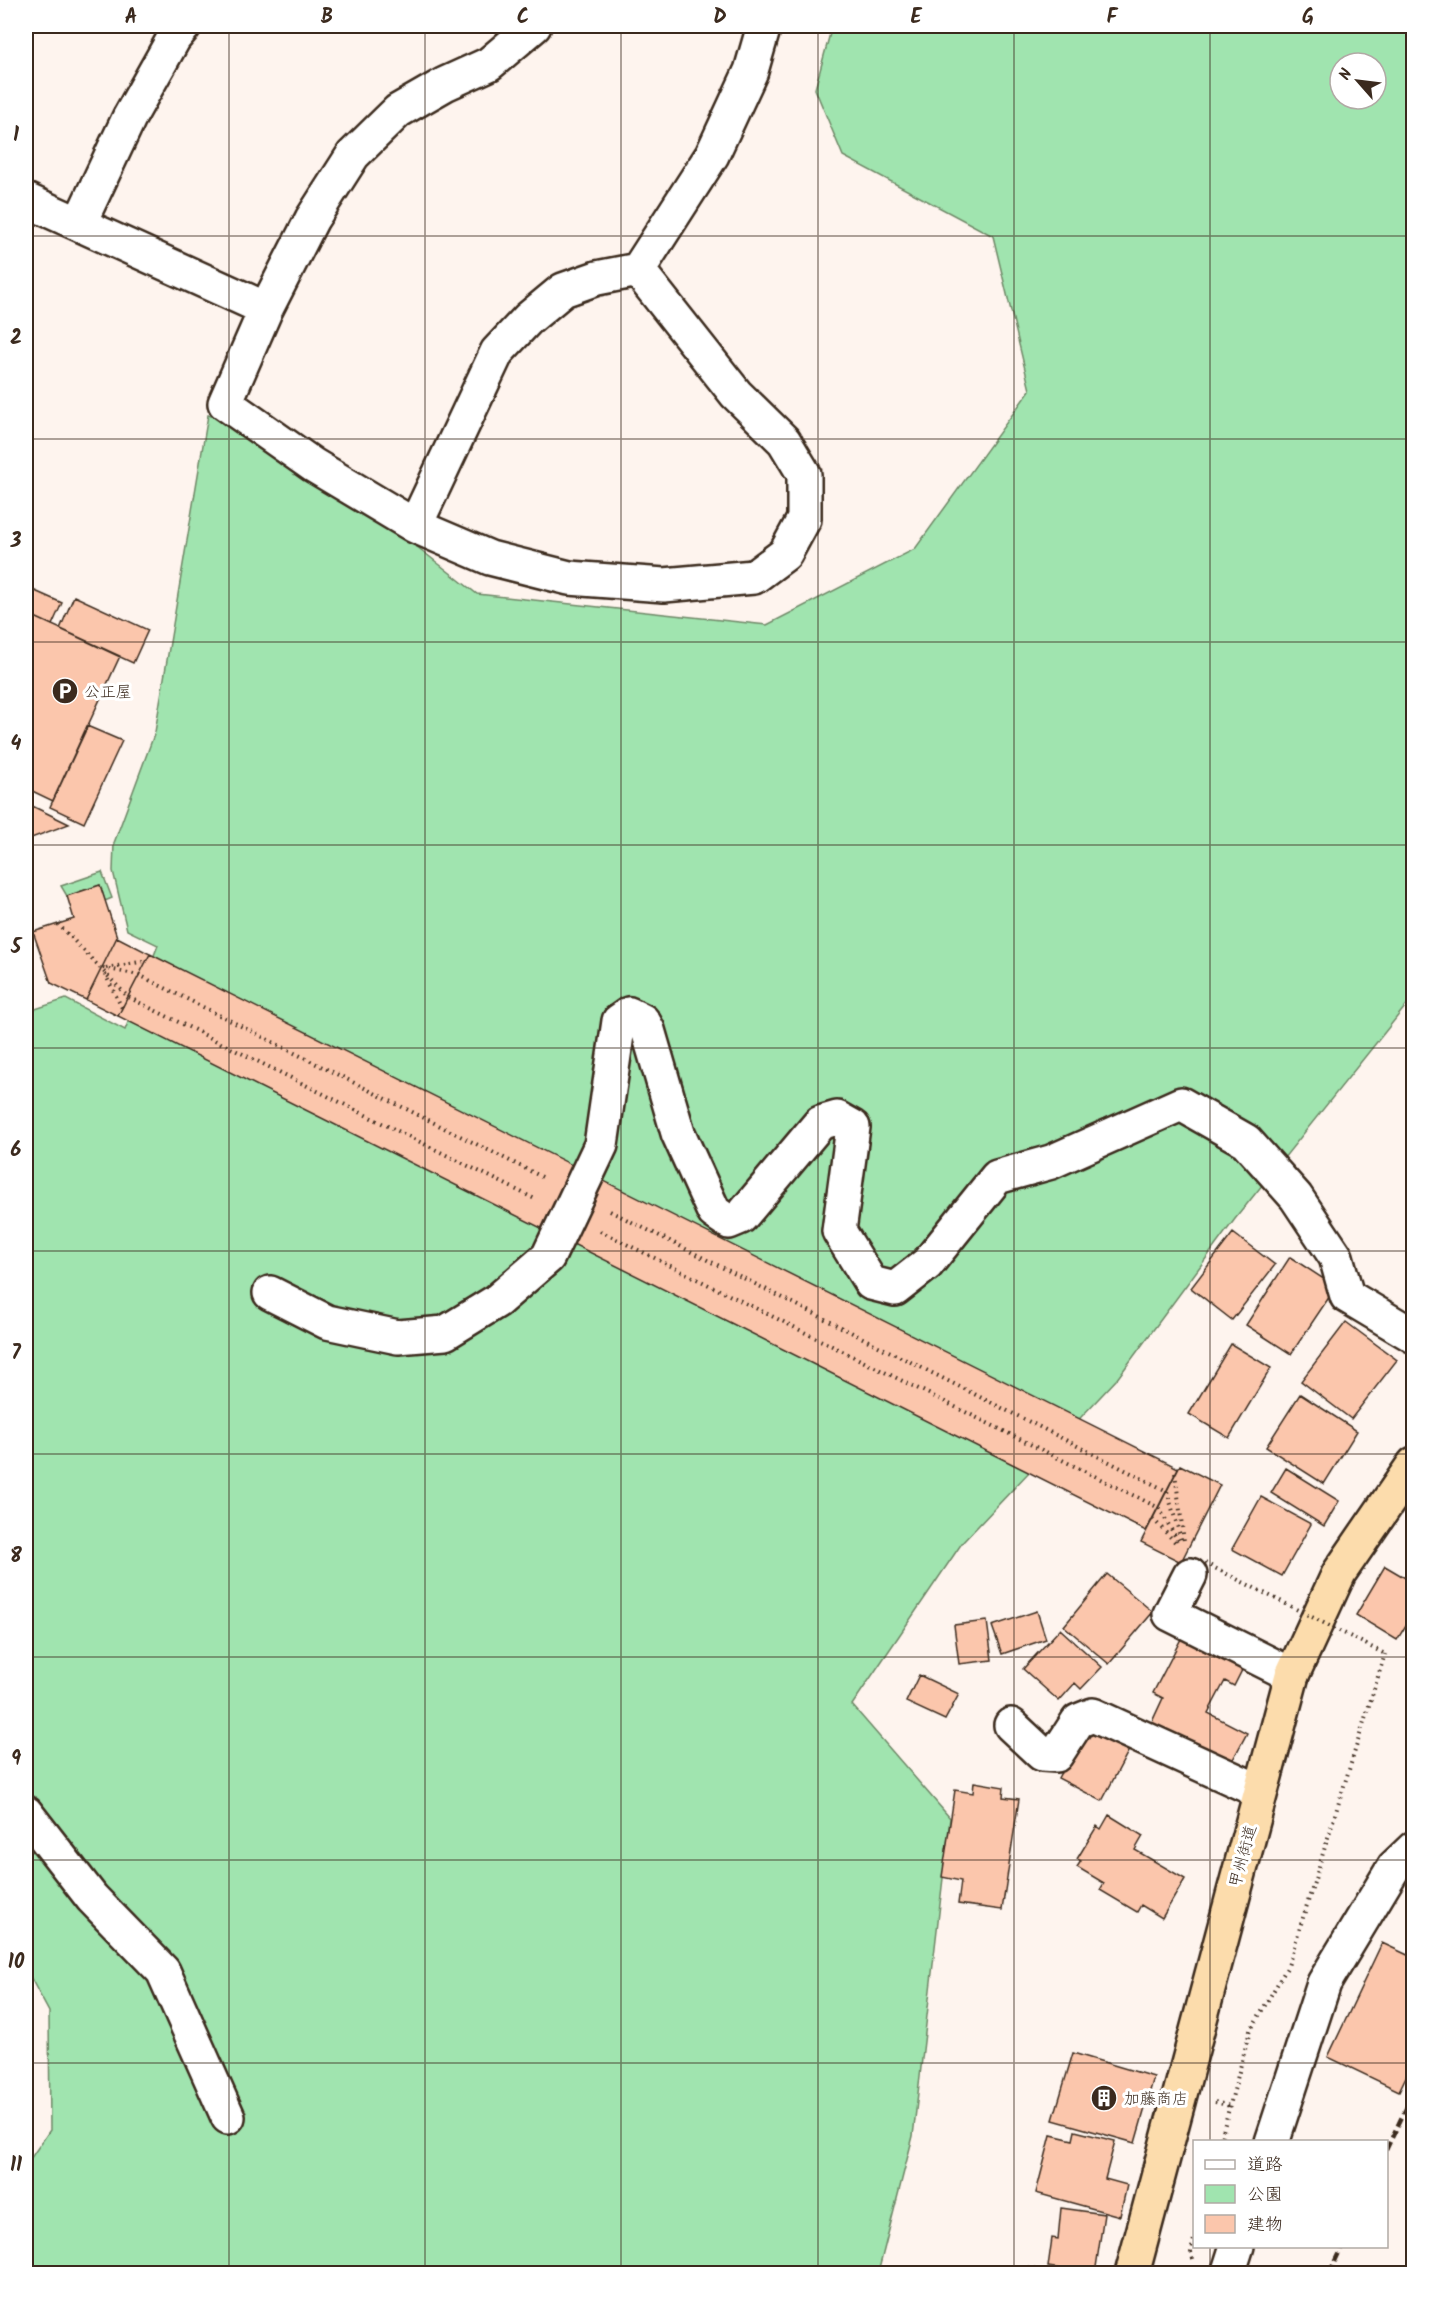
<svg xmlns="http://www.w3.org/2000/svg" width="1439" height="2299" font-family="Kalam,'Klee One',sans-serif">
<rect width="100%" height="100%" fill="#fef4ee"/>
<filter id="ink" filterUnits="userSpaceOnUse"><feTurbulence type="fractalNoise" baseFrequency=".0167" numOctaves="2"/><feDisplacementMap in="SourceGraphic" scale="12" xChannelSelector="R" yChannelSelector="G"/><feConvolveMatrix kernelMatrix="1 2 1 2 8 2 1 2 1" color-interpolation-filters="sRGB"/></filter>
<g filter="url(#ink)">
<path fill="#a0e4af" stroke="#6e8766" stroke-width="1.5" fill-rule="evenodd" d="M 832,26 L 1413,26 L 1413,997 L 1235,1219 L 1117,1379 L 962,1543 L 852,1705 L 950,1818 L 913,2136 L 878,2273 L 26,2274 L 26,2165 L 50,2130 L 49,2012 L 26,1969 L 26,1012 L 66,999 L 125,1030 L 158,945 L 127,930 L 113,871 L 114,843 L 155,732 L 208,415 L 242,425 L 308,478 L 416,546 L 477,594 L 767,625 L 915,549 L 1030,390 L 993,236 L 843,156 L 815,89 ZM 1340,63 L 1376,63 L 1376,99 L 1340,99 Z
M 102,872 L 112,898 L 105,901 L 100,885 L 67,896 L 61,886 Z"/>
<path fill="#fbc6ac" stroke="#3b2a1e" stroke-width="1.5" d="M 26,235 L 34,239 L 26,258 Z
M 26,587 L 62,603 L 52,625 L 26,613 Z
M 74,596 L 148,630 L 133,663 L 60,629 Z
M 26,613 L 120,656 L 53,801 L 26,788 Z
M 87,726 L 122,741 L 84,823 L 50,807 Z
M 26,803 L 69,824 L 26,840 Z
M 100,885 L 117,937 L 86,1000 L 51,983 L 33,932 L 74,919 L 67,896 Z
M 117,937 L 150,954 L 118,1016 L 86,1000 Z
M 150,954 L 1178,1468 L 1146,1531 L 118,1016 Z
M 1233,1233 L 1275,1265 L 1232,1320 L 1191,1288 Z
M 1290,1257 L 1336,1287 L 1291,1354 L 1246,1325 Z
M 1346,1322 L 1397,1360 L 1351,1419 L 1301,1381 Z
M 1231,1344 L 1271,1368 L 1229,1438 L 1189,1414 Z
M 1300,1394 L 1357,1431 L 1324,1484 L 1266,1447 Z
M 1180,1465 L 1220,1485 L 1181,1562 L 1141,1542 Z
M 1286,1468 L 1339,1501 L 1324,1526 L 1271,1493 Z
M 1261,1497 L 1311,1524 L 1282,1576 L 1232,1549 Z
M 1385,1566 L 1414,1583 L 1414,1612 L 1397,1640 L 1356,1615 Z
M 1107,1574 L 1153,1612 L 1109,1664 L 1064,1626 Z
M 1037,1611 L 1046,1639 L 1002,1654 L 992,1626 Z
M 987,1621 L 992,1660 L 959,1664 L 954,1625 Z
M 1060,1629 L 1102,1667 L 1081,1689 L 1075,1683 L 1059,1701 L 1023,1669 Z
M 1183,1635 L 1244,1666 L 1234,1686 L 1225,1681 L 1208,1713 L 1247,1733 L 1230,1765 L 1151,1724 L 1163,1698 L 1153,1693 Z
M 919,1675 L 959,1694 L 945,1720 L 906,1702 Z
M 1086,1725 L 1130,1748 L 1102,1801 L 1058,1778 Z
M 974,1782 L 1004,1787 L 1003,1797 L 1019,1799 L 1002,1910 L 958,1904 L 961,1881 L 942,1877 L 955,1790 L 973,1793 Z
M 1109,1815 L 1143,1836 L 1135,1850 L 1185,1879 L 1162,1918 L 1141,1905 L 1137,1912 L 1100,1890 L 1104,1883 L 1077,1867 L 1081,1861 L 1077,1859 L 1097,1826 L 1101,1829 Z
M 1382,1943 L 1414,1958 L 1409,1974 L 1414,1976 L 1414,2060 L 1399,2091 L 1328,2057 Z
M 1073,2053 L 1154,2077 L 1135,2143 L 1053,2120 Z
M 1075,2131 L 1115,2141 L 1105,2179 L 1127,2185 L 1120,2216 L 1036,2193 L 1051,2135 L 1073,2140 Z
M 1061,2208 L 1104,2214 L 1095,2274 L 1048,2267 L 1052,2238 L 1058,2239 Z
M 1026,2267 L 1067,2274 L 1025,2274 Z"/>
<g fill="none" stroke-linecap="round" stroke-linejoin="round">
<defs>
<path id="minor" d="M 534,26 L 489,64 L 445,84 L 398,111 L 353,155 L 312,219 L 266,309 L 225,403 L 313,465 L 415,526 L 490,558 L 569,578 L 664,585 L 754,577 L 785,554 L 804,519 L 804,474 L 784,441 L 736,394 L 638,270
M 26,200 L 266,309
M 79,224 L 129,118 L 174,38 L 184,26
M 415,526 L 497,352 L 528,319 L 563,290 L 597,278 L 638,270 L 712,155 L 751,71 L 764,26
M 270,1293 L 327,1322 L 398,1337 L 445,1333 L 497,1301 L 548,1257 L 601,1145 L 619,1021 L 629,1014 L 643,1021 L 648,1030 L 678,1133 L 714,1212 L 729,1222 L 741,1217 L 820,1123 L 837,1118 L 853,1127 L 839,1231 L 871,1283 L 895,1289 L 927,1264 L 997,1177 L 1051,1162 L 1181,1104 L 1246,1141 L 1296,1197 L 1336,1257 L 1347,1296 L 1414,1336
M 1190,1575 L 1170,1614 L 1292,1675
M 1011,1725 L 1042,1754 L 1056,1755 L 1078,1721 L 1093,1715 L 1259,1791
M 26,1813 L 92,1898 L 163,1971 L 228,2117
M 1272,2142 L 1324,1983 L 1394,1867 L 1414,1848
M 1228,2274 L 1237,2246"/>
<path id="highway" d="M 1132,2274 L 1292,1675 L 1339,1573 L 1414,1464"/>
</defs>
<use href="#minor" stroke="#3b2a1e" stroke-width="38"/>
<use href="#highway" stroke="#3b2a1e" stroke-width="38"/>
<path stroke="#3b2a1e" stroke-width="4" stroke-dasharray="1.5 4.5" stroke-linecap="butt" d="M 58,924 L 128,997 L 537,1200
M 103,968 L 139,975 L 544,1178
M 106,968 L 146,961
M 105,974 L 122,1008
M 610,1211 L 1167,1491 L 1181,1539
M 600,1231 L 1159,1508 L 1178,1541
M 1175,1473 L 1184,1541
M 1153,1519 L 1175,1542
M 1215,2102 L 1230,2106
M 1220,2142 L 1250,2031 L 1288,1966 L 1385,1654
M 1193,2259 L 1191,2252 L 1194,2239"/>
<use href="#minor" stroke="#fff" stroke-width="33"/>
<use href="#highway" stroke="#fcdcac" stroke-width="33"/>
<path stroke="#3b2a1e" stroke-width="4.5" stroke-dasharray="9 4.5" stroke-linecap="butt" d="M 1386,2150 L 1414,2092
M 1329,2274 L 1342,2246"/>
<path stroke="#3b2a1e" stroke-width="4" stroke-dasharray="1.5 4.5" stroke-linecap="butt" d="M 1205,1563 L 1385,1654"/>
</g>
</g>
<path fill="none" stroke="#3b2a1e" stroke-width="1.5" stroke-opacity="0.55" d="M 229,26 L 229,2274M 425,26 L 425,2274M 621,26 L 621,2274M 818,26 L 818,2274M 1014,26 L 1014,2274M 1210,26 L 1210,2142M 26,236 L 1414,236M 26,439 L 1414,439M 26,642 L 1414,642M 26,845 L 1414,845M 26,1048 L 1414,1048M 26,1251 L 1414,1251M 26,1454 L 1414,1454M 26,1657 L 1414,1657M 26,1860 L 1414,1860M 26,2063 L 1414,2063M 1210,2246 L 1210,2274"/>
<defs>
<symbol id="parking-disc" viewBox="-11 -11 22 22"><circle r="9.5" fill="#3b2a1e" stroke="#fff"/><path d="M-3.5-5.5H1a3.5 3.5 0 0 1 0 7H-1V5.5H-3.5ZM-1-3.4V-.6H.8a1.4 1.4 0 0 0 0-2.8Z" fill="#fff"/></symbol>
<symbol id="building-disc" viewBox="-11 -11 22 22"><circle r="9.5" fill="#3b2a1e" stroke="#fff"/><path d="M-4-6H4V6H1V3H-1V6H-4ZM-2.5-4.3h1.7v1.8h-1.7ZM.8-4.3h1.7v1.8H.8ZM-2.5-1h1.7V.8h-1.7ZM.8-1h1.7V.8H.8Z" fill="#fff"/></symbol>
</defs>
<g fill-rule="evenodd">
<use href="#parking-disc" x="50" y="676" width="30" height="30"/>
<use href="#building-disc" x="1089" y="2083" width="30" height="30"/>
</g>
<g text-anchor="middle" stroke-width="6" stroke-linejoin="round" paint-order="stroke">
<g font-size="16" fill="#3b2a1e" stroke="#fff" text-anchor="start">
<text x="84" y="697">公正屋</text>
<text x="1124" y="2104">加藤商店</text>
</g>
<g font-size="16" fill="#3b2a1e" stroke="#fff">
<text transform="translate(1242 1856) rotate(-75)" y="6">甲州街道</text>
</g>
</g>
<rect width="1439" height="2299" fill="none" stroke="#fff" stroke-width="66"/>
<rect x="1193" y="2140" width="195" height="108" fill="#ffffff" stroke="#b1aaa5" stroke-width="1.5"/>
<rect x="1205" y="2160" width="30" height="9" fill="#ffffff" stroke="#b1aaa5" stroke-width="1.5"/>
<text x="1247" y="2170" font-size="18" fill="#3b2a1e">道路</text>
<rect x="1205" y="2185" width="30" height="18" fill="#a0e4af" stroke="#b1aaa5" stroke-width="1.5"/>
<text x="1247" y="2200" font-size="18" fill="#3b2a1e">公園</text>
<rect x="1205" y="2215" width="30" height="18" fill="#fbc6ac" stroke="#b1aaa5" stroke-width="1.5"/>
<text x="1247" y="2230" font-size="18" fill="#3b2a1e">建物</text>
<g transform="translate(1358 81) rotate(298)"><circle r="28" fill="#ffffff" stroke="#b1aaa5" stroke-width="1.5"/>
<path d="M0-4.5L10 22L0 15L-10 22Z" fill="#3b2a1e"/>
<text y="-9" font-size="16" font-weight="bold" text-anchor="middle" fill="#3b2a1e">N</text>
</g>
<rect x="33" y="33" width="1373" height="2233" fill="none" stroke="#3b2a1e" stroke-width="2"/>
<g font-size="20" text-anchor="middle" font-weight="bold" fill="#3b2a1e">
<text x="131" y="23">A</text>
<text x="327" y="23">B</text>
<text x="523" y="23">C</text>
<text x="720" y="23">D</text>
<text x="916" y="23">E</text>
<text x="1112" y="23">F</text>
<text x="1308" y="23">G</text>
<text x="16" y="141">1</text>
<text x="16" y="344">2</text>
<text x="16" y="547">3</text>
<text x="16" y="750">4</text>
<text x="16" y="953">5</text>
<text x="16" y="1156">6</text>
<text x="16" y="1359">7</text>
<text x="16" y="1562">8</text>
<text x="16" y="1765">9</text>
<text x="16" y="1968">10</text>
<text x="16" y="2171">11</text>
</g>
</svg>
